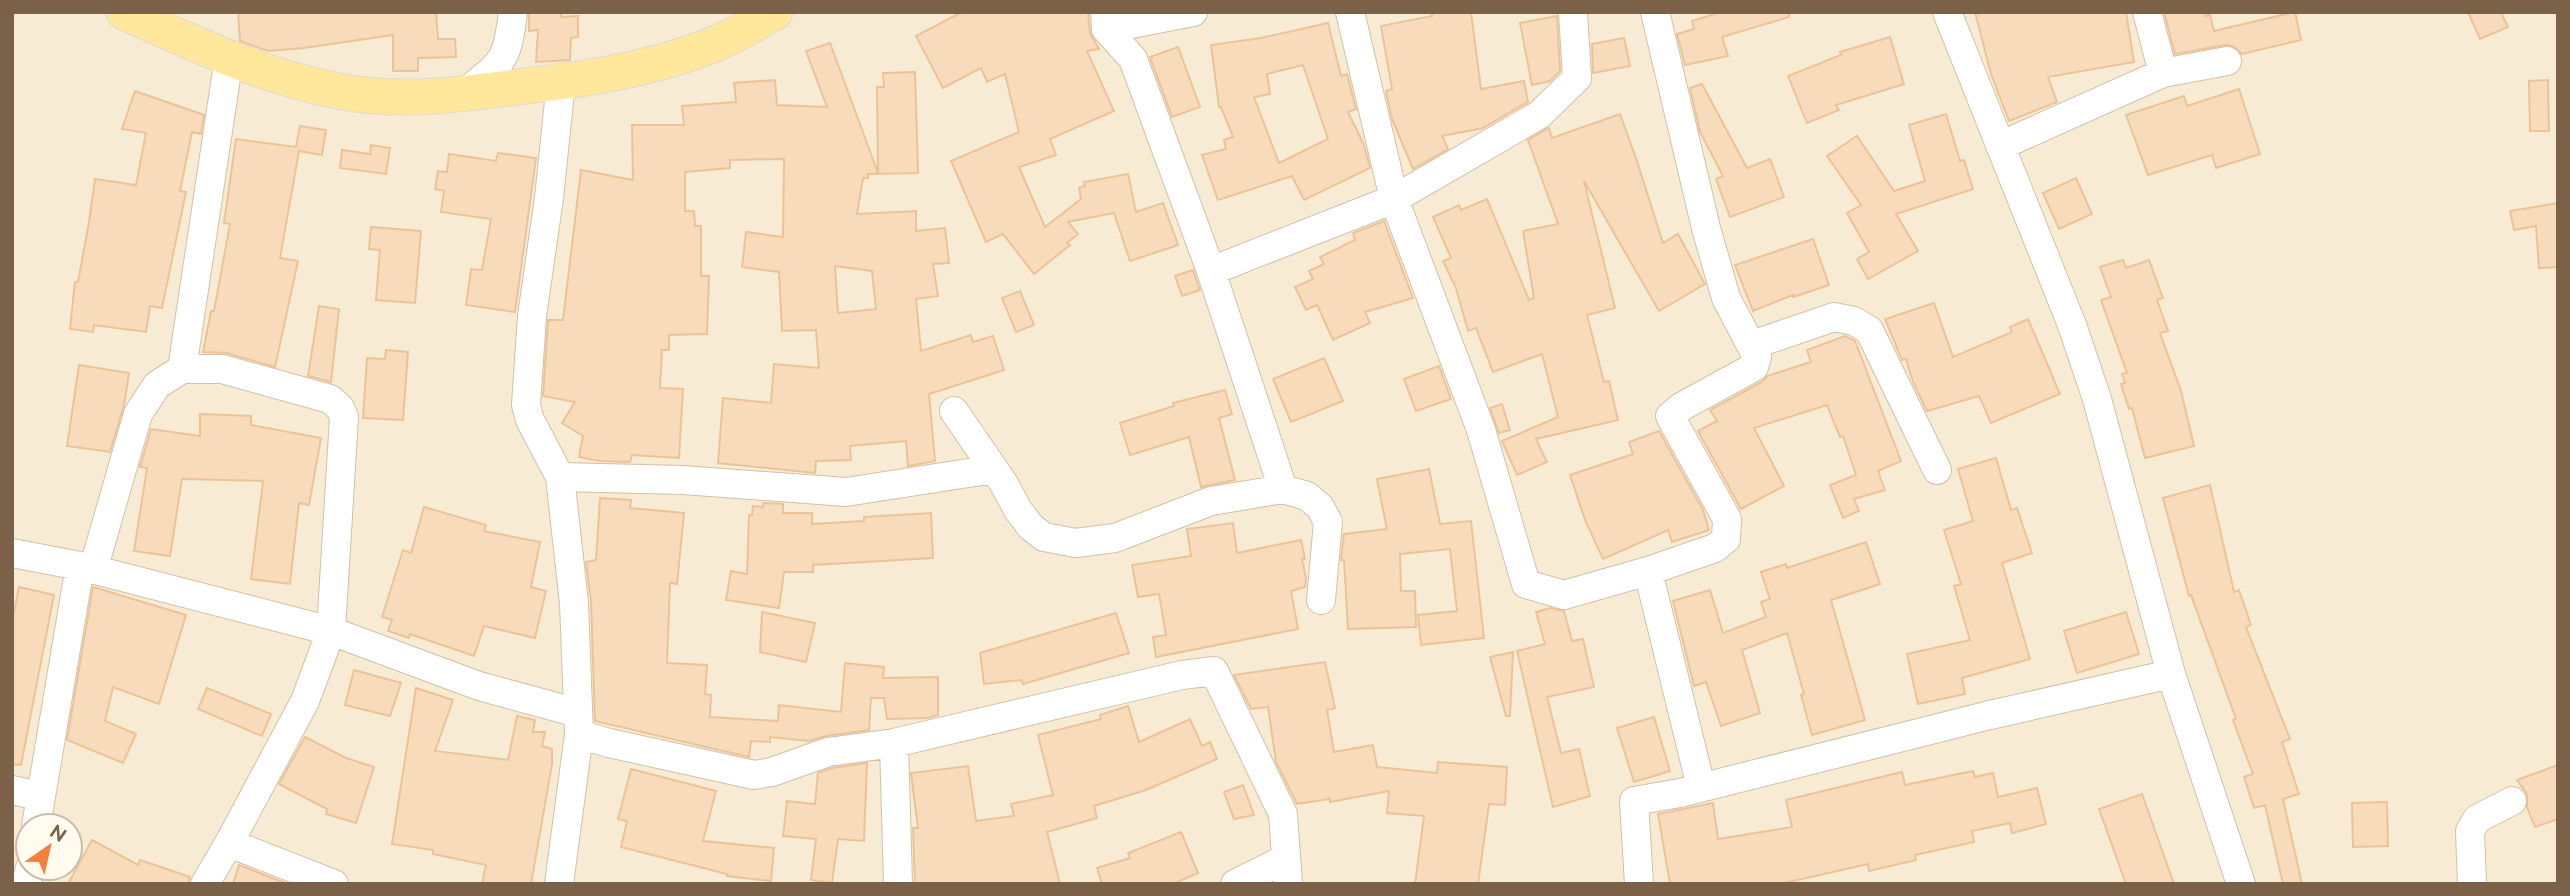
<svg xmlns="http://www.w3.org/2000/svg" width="2570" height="896" font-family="Raleway,sans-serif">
<rect width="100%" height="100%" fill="#fff8e6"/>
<path fill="#f7ebd3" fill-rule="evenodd" d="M 12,12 L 2558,12 L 2558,884 L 12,884 ZM 28,826 L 70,826 L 70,868 L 28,868 Z"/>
<path fill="#f7dbba" stroke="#ecc399" stroke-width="2" fill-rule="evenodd" d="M 238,12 L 436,12 L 438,39 L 455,39 L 456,57 L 418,58 L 418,71 L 393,71 L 393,35 L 304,48 L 268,51 L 240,41 Z
M 529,12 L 561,12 L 561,17 L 578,16 L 578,37 L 571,38 L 570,60 L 536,62 L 538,30 L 529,31 Z
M 962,12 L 1088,12 L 1090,33 L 1099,49 L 1087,51 L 1114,111 L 1050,139 L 1056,155 L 1019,167 L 1045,227 L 1081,199 L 1079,188 L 1085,186 L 1084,182 L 1128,174 L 1136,212 L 1163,203 L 1178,245 L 1130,261 L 1114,213 L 1068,222 L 1078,234 L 1067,243 L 1070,245 L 1034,274 L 1003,234 L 986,242 L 951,161 L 1019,132 L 1005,74 L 987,82 L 981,68 L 943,88 L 916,36 Z
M 1432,12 L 1471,12 L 1481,89 L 1524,81 L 1528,102 L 1483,128 L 1442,136 L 1448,149 L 1413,169 L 1392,119 L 1386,91 L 1392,89 L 1381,26 L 1432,16 Z
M 1721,12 L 1789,12 L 1789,17 L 1722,37 L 1728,56 L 1685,65 L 1677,34 L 1694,29 L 1692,21 Z
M 1975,12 L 2126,12 L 2134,62 L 2048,77 L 2057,102 L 2009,121 L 1991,74 Z
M 2164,12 L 2204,12 L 2205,16 L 2210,15 L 2214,31 L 2295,12 L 2301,40 L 2242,54 L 2233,46 L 2225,45 L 2175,54 Z
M 2468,12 L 2501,12 L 2508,27 L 2480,39 Z
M 1557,16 L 1560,71 L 1550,81 L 1532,85 L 1520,23 Z
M 1328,23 L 1341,76 L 1347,74 L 1356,109 L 1348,112 L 1364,145 L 1370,168 L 1304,200 L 1292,176 L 1218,200 L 1202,155 L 1226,149 L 1224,140 L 1233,137 L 1221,107 L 1219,107 L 1211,45 L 1261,38 ZM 1303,65 L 1328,139 L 1279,163 L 1254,97 L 1270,94 L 1267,74 Z
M 1890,37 L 1904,84 L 1836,105 L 1839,110 L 1807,123 L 1788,76 L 1841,55 L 1840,52 Z
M 1624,38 L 1630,66 L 1593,73 L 1592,44 Z
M 830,43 L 878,173 L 877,87 L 884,87 L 883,73 L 915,72 L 918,173 L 868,174 L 868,178 L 863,178 L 857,214 L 916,211 L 916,231 L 945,228 L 949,263 L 933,264 L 938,296 L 916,299 L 921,351 L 971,335 L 973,342 L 993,336 L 1004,370 L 929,394 L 935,461 L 908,466 L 906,441 L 850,446 L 851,460 L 816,461 L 815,473 L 718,463 L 723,398 L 771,403 L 774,364 L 819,368 L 816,330 L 782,331 L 779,272 L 742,267 L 746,232 L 783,237 L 784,159 L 730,160 L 730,168 L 685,172 L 685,211 L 694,211 L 695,226 L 701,226 L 701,276 L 709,276 L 707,334 L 669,335 L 669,350 L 662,350 L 660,388 L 683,389 L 679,458 L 632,455 L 630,462 L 600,461 L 579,457 L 583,436 L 562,423 L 575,402 L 543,396 L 548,320 L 563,320 L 581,170 L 633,180 L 632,125 L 684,125 L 682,106 L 736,102 L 734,83 L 775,80 L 777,105 L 827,107 L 806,51 ZM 835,266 L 872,271 L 876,309 L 838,313 Z
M 1178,47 L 1200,107 L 1172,117 L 1150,57 Z
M 2548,80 L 2549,131 L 2530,131 L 2529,81 Z
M 1702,84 L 1747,168 L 1770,159 L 1784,197 L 1730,217 L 1716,179 L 1723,176 L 1700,132 L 1690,88 Z
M 2239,89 L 2260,154 L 2216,168 L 2212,155 L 2148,175 L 2126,115 L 2184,96 L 2187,106 Z
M 135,91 L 204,115 L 201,134 L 192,132 L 180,191 L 186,192 L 162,308 L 150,306 L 146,332 L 94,325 L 93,332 L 70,329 L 75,282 L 78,282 L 89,222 L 95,179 L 136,185 L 146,133 L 122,129 Z
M 1620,114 L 1636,158 L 1663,243 L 1678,234 L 1705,284 L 1659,311 L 1584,181 L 1615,308 L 1587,315 L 1604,382 L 1609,381 L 1618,420 L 1536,439 L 1547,462 L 1517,475 L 1502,441 L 1558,417 L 1542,354 L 1493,372 L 1476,328 L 1468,331 L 1456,288 L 1443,261 L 1451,258 L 1433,217 L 1459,205 L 1461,210 L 1487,199 L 1529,300 L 1534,298 L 1523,231 L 1558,224 L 1528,140 L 1549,128 L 1552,138 Z
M 1946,114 L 1960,161 L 1964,160 L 1973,189 L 1896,214 L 1918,251 L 1868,279 L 1857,259 L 1869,252 L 1847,213 L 1861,205 L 1827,156 L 1857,136 L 1894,191 L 1925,181 L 1909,125 Z
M 300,126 L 326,130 L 322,155 L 299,151 L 280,258 L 298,261 L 275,367 L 226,353 L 203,352 L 211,311 L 214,311 L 230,224 L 224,223 L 236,139 L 296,147 Z
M 371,145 L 390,148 L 386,174 L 340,168 L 342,150 L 370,154 Z
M 498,153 L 536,158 L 515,312 L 466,305 L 471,269 L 482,270 L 491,219 L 441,212 L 444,191 L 435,189 L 438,171 L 447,172 L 449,154 L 496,161 Z
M 2076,178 L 2092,214 L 2059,229 L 2043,193 Z
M 2558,203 L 2558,267 L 2539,268 L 2536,226 L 2514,230 L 2510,211 Z
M 1384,221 L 1413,298 L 1365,312 L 1370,323 L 1333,340 L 1317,305 L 1306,310 L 1295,287 L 1313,279 L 1309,271 L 1324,264 L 1320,257 L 1355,240 L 1353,233 Z
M 371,227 L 421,231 L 415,303 L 376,300 L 380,250 L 369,249 Z
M 1813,239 L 1829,285 L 1793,297 L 1793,295 L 1753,311 L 1735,265 Z
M 2123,260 L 2126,268 L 2149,260 L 2163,298 L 2157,300 L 2168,331 L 2160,333 L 2181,391 L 2194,446 L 2145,458 L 2132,408 L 2129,409 L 2121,384 L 2125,383 L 2122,374 L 2127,373 L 2101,300 L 2111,297 L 2100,267 Z
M 1193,270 L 1200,290 L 1182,296 L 1175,276 Z
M 1020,291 L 1034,325 L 1016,332 L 1002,298 Z
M 1934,303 L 1953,357 L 2012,332 L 2010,327 L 2028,319 L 2060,394 L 1991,423 L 1979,396 L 1927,411 L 1913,382 L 1906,359 L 1902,360 L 1885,319 Z
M 319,306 L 339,309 L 331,382 L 308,376 Z
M 1845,336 L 1855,341 L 1901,461 L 1878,471 L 1885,490 L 1854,499 L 1859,511 L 1843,518 L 1830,485 L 1856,475 L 1843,436 L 1840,437 L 1827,405 L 1754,428 L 1784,486 L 1741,509 L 1698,431 L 1717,421 L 1710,410 L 1762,382 L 1767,376 L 1811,362 L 1807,350 Z
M 386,350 L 408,352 L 403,420 L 363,418 L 367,358 L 385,359 Z
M 1324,358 L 1343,401 L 1291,422 L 1273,379 Z
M 79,365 L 129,373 L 124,405 L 110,452 L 67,446 Z
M 1439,366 L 1451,399 L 1416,411 L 1404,379 Z
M 1225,390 L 1232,414 L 1219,418 L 1235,480 L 1201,487 L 1189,437 L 1130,455 L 1120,423 L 1174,406 L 1173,403 Z
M 1502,404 L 1510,430 L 1499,433 L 1490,408 Z
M 200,414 L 251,416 L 251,425 L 321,438 L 309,505 L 299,503 L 290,584 L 251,579 L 263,481 L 182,479 L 170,556 L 134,551 L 147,468 L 140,467 L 151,429 L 200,436 Z
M 1659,431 L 1703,510 L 1709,530 L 1672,542 L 1668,530 L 1603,559 L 1585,520 L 1570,475 L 1633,454 L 1629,442 Z
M 1996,458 L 2011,510 L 2017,508 L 2032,553 L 2002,563 L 2030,659 L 1962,678 L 1965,694 L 1918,704 L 1907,654 L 1970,640 L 1954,586 L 1961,584 L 1944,530 L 1973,521 L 1958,469 Z
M 1429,469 L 1440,524 L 1471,521 L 1484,638 L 1421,645 L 1418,615 L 1457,611 L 1450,549 L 1400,554 L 1401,591 L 1415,591 L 1416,627 L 1348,629 L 1344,560 L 1341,560 L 1344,534 L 1387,529 L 1377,479 Z
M 2210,485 L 2234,592 L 2239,590 L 2251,625 L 2246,627 L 2290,739 L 2282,742 L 2299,794 L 2283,799 L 2302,884 L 2283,884 L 2265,805 L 2254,808 L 2244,777 L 2253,774 L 2233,720 L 2236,719 L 2191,595 L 2189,596 L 2163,498 Z
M 600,498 L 631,500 L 630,508 L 684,513 L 677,584 L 670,583 L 667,663 L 707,665 L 705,694 L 711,695 L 710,717 L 778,721 L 779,705 L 841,712 L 845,663 L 884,667 L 883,678 L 938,677 L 938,715 L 928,718 L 887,719 L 884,698 L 871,698 L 869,730 L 826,736 L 809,741 L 770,737 L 770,742 L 751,741 L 749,757 L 595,721 L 591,602 L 586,562 L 596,560 Z
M 763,503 L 783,504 L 783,513 L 812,513 L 812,524 L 864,521 L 864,517 L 931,513 L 933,558 L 813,565 L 813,572 L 784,572 L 779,608 L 726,600 L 731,571 L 747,574 L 749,515 L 752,515 L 753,506 L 763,507 Z
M 424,507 L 486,525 L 484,531 L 540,542 L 531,587 L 546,591 L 535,638 L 484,626 L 474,656 L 410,634 L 409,638 L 388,631 L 392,620 L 382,617 L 403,550 L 411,553 Z
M 1233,523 L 1237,553 L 1301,540 L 1305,559 L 1302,559 L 1306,578 L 1305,587 L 1291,591 L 1298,629 L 1156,657 L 1153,637 L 1166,635 L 1159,594 L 1138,597 L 1132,565 L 1191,556 L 1187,529 Z
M 1866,542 L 1880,584 L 1831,600 L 1865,720 L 1812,735 L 1801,695 L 1804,694 L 1787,633 L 1742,650 L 1760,713 L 1721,726 L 1706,682 L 1694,686 L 1673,601 L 1710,590 L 1723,633 L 1766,617 L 1761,602 L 1770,599 L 1761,572 L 1786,564 L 1787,568 Z
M 19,587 L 54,595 L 21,765 L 12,764 L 12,622 Z
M 93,587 L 186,615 L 159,704 L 113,687 L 105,721 L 136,734 L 123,763 L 67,740 Z
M 1550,608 L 1564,611 L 1572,641 L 1583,639 L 1594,687 L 1547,697 L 1561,753 L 1579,749 L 1590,796 L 1553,807 L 1517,651 L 1545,644 L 1536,612 Z
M 762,612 L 815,623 L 806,662 L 760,652 Z
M 2126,612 L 2139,654 L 2077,673 L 2064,631 Z
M 1116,613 L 1129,653 L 1023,684 L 1021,680 L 984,684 L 980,653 Z
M 1513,652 L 1510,716 L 1506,716 L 1490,657 Z
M 1325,662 L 1335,708 L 1327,710 L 1334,752 L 1373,745 L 1377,767 L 1437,773 L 1438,762 L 1507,767 L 1505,805 L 1489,804 L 1478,884 L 1415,884 L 1424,816 L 1387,813 L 1389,791 L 1330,802 L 1330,799 L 1297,804 L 1276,762 L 1268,707 L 1251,709 L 1234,675 Z
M 354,670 L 401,683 L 390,716 L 345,705 Z
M 207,688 L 271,714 L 262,736 L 198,709 Z
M 416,688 L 453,700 L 435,751 L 508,760 L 517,716 L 535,720 L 533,732 L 545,732 L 542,746 L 552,749 L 552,764 L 531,884 L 482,884 L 486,865 L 433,854 L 433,850 L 392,844 Z
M 1128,706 L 1139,742 L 1190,719 L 1202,746 L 1210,742 L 1217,759 L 1146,790 L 1094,806 L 1097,818 L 1047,832 L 1060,884 L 915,884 L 913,828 L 918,828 L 911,773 L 968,766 L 976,821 L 1014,816 L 1011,804 L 1053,795 L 1038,735 L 1101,719 L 1100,715 Z
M 1654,717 L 1670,771 L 1634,782 L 1617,728 Z
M 305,737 L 346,758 L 374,767 L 356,823 L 326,814 L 327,809 L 279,784 Z
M 867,763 L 864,841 L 838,839 L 832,883 L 811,880 L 816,839 L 783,836 L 787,801 L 815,804 L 818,773 L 832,768 Z
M 2558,765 L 2558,819 L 2535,827 L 2527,807 L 2527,794 L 2517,780 Z
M 631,769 L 716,791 L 703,841 L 774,848 L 771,881 L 727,876 L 727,874 L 621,847 L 627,821 L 618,819 Z
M 1973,771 L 1975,777 L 1993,773 L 1998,797 L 2037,788 L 2046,824 L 2012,833 L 2010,823 L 1972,831 L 1974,842 L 1915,855 L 1916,860 L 1869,871 L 1868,864 L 1780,884 L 1670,884 L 1658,814 L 1713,803 L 1718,839 L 1792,827 L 1786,800 L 1902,772 L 1905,785 Z
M 1243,785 L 1254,815 L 1234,819 L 1224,792 Z
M 2142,794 L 2174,884 L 2126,884 L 2099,809 Z
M 2387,802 L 2388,846 L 2353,847 L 2352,803 Z
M 1181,832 L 1198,873 L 1173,884 L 1102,884 L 1097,868 L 1130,858 L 1128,853 Z
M 92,840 L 138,865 L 140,860 L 190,877 L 188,884 L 68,884 Z
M 239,865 L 288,884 L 233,884 Z"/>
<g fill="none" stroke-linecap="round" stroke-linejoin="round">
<defs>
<path id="minor" d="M 1105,12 L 1106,29 L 1133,59 L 1211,271 L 1283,489
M 1350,12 L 1394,199 L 1481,430 L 1526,584 L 1564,595 L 1648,571 L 1715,548 L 1726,539 L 1727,519 L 1670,416 L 1681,407 L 1754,367 L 1757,357 L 1726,298 L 1706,228 L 1655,12
M 1947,12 L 2072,325 L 2097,399 L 2171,674 L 2241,884
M 2147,12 L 2163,73
M 1106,29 L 1193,12
M 463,94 C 502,62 507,64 513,12
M 2000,146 L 2163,73 L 2227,61
M 1211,271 L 1394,199 L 1539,115 L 1577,78 L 1573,12
M 1752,345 L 1834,317 L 1854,321 L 1869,330 L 1937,470
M 182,369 L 229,58
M 954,411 L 1004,484 L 1018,510 L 1031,527 L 1044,537 L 1076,543 L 1115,538 L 1211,501 L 1283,489 L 1307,496 L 1320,507 L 1328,522 L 1321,600
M 560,477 L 683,480 L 846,492 L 994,469
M 12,553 L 80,566 L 331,631 L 479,686 L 578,713
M 93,570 L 138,414 L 157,385 L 182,369 L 222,369 L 330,399 L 340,408 L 344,417 L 331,631 L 305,701 L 229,843 L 205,884
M 1648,571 L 1701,787
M 579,734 L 609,743 L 754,775 L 772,772 L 828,752 L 894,743 L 1182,675 L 1214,671 L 1283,814 L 1288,884
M 894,743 L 898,884
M 12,790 L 40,796
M 36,826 L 80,566
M 229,843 L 334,884
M 26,884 L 30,868
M 559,884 L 579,734 L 574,603 L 560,477 L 530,420 L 526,405 L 532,316 L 549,198 L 561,82
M 1235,884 L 1285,859
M 1639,884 L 1634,801 L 1680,793 L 1990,715 L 2171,674
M 2472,884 L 2470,831 L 2477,819 L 2512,801"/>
<path id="major" d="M 124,12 C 193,43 263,77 338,91 C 398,103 457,95 517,87 C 579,80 641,71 699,50 C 726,41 751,26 775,12"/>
</defs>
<use href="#minor" stroke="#d2c1aa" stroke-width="30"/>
<use href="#major" stroke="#dfd9d3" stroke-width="37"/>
<use href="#minor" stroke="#fff" stroke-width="28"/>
<use href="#major" stroke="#ffe79c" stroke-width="35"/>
</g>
<rect width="2570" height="896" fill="none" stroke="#7b6147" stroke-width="28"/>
<g transform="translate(49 847) rotate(34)"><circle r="33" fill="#fffbee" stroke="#cabdab" stroke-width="2"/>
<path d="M0-5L12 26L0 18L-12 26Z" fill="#f57f3e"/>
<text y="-10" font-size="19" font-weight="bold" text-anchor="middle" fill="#7b6147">N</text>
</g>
</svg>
